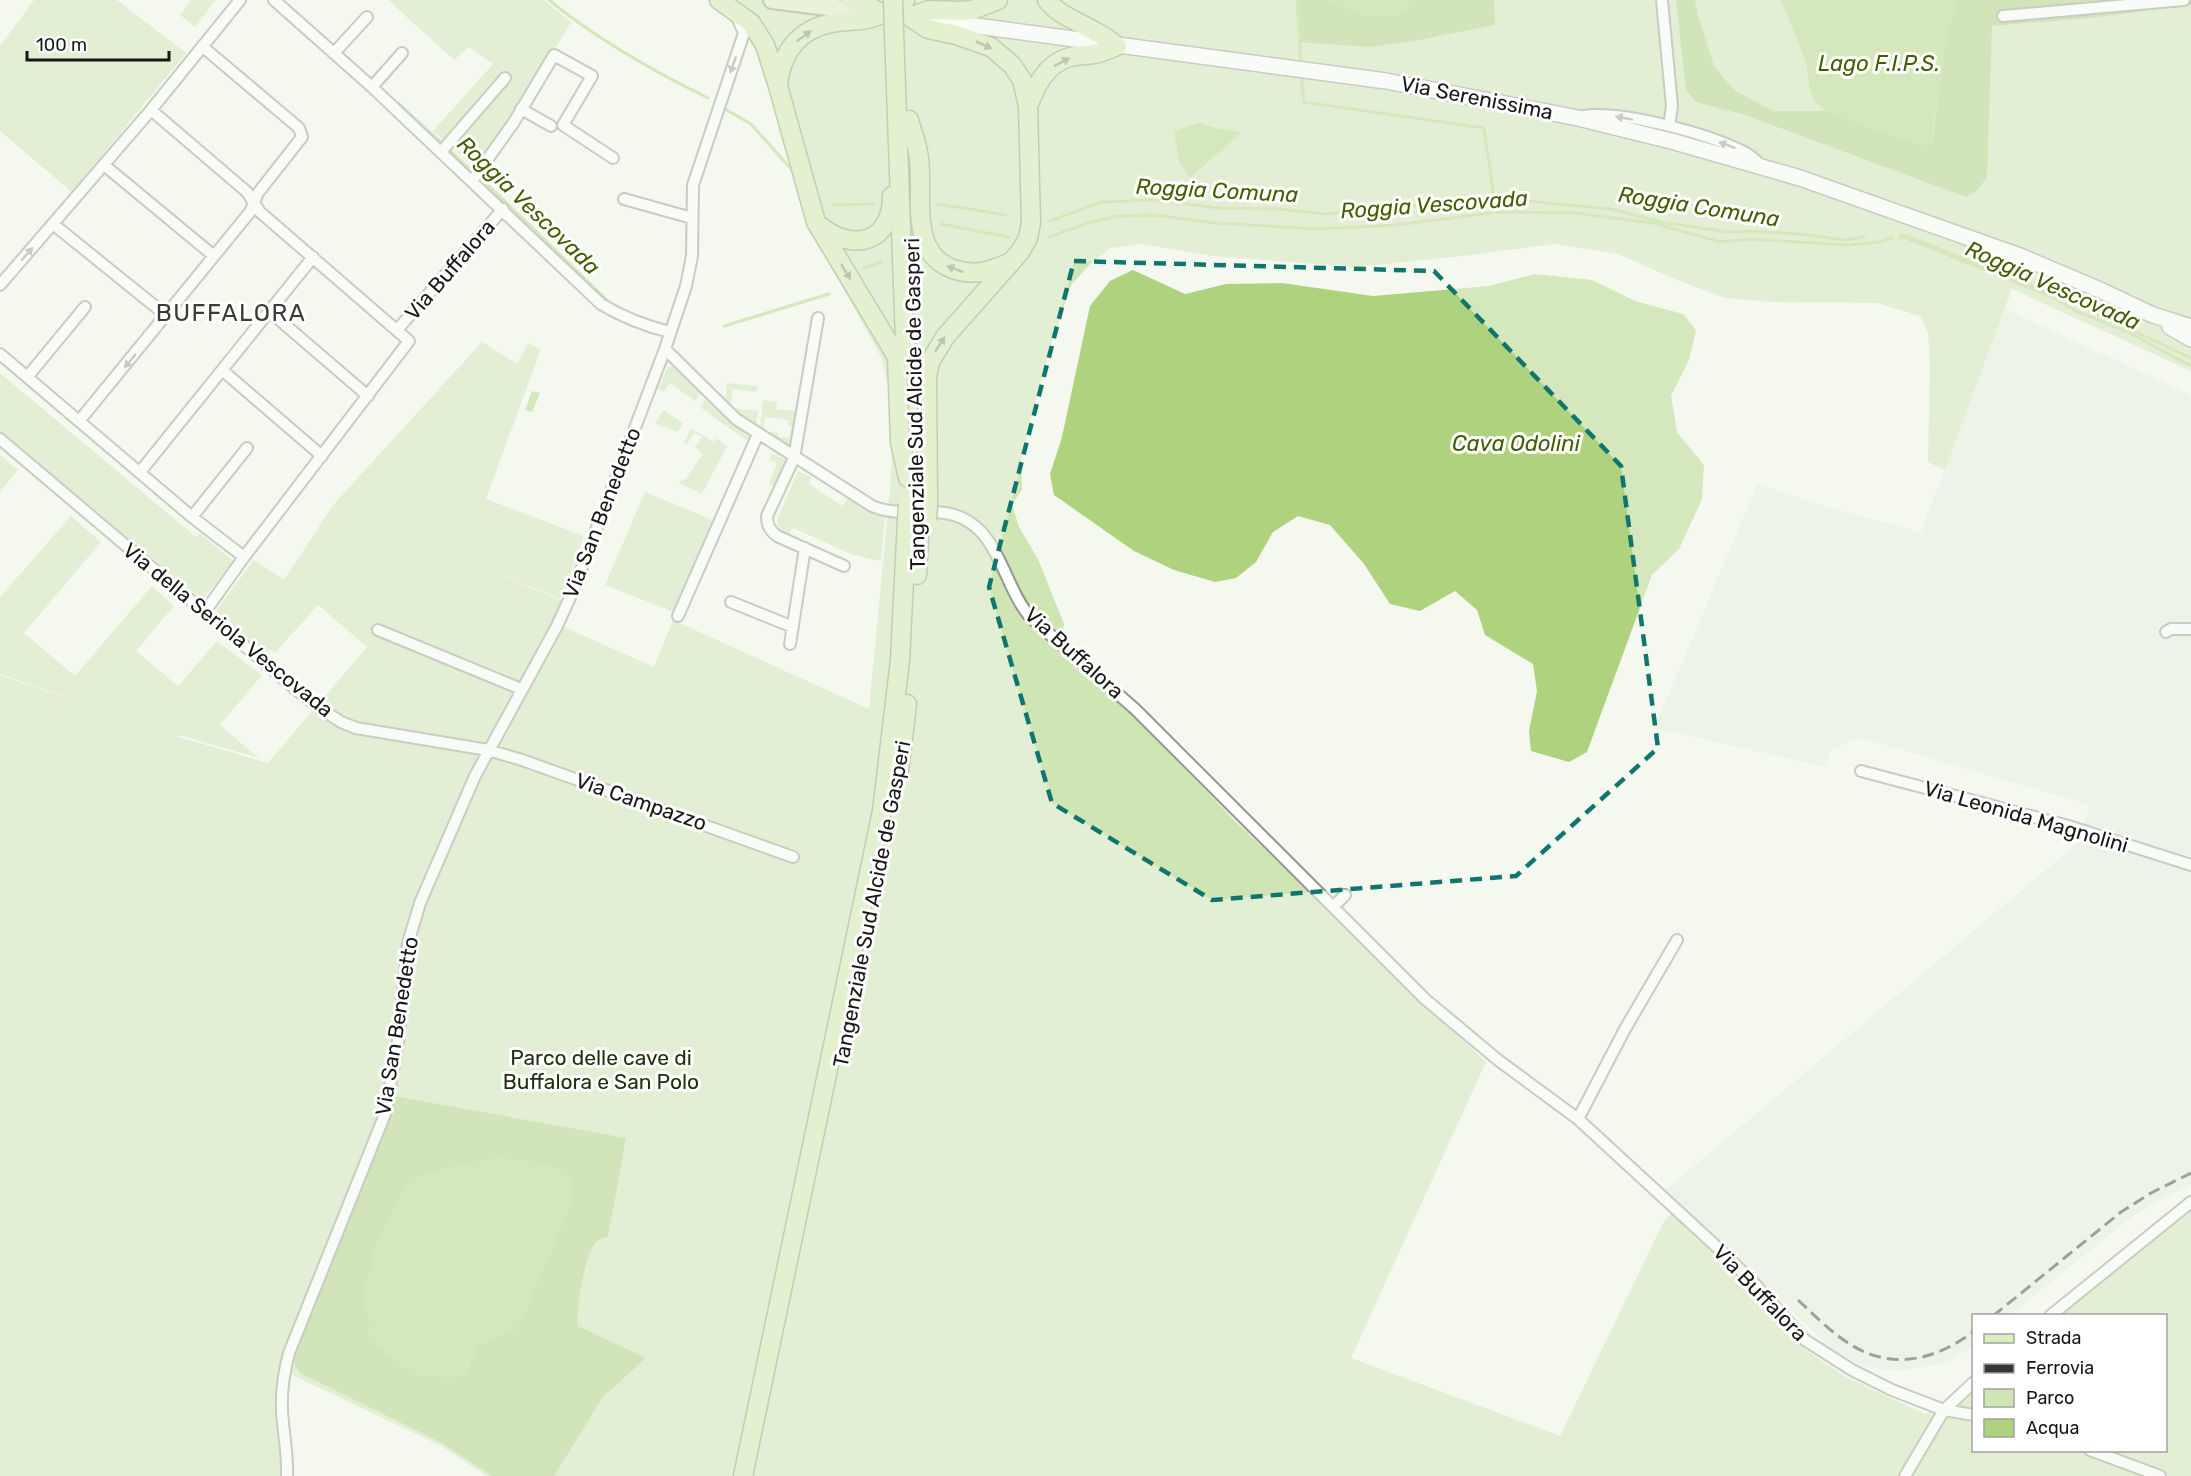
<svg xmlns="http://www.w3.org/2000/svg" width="2191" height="1476" font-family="Rubik,sans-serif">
<rect width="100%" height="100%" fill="#f4f8ef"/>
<path fill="#e6eede" d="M 2005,309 L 2191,395 L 2191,858 L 2084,825 L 2090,805 L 1861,738 L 1831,749 L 1826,767 L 1654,728 L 1758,484 L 1827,507 L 1921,532 Z
M 2084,838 L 2191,871 L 2191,1185 L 2153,1204 L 2132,1217 L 2010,1315 L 1974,1316 L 1973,1345 L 1959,1356 L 1941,1364 L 1898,1371 L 1877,1369 L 1857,1363 L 1835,1351 L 1662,1193 Z"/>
<path fill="#cfe5b4" d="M 34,0 L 117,0 L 186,53 L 72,192 L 0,131 L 0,46 Z
M 190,0 L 216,0 L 195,27 L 180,15 Z
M 388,0 L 544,0 L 571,22 L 512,121 L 476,170 L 433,131 L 493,64 L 469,47 L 454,60 Z
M 720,0 L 2191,0 L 2191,371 L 2012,289 L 1945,470 L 1928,462 L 1930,363 L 1928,333 L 1920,316 L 1877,303 L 1773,302 L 1725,298 L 1675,279 L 1618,254 L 1555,244 L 1463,256 L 1355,267 L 1213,256 L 1141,244 L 1111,248 L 1090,264 L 1071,285 L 1051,344 L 1031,418 L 1021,460 L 1022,490 L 1012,504 L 1019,527 L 1038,559 L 1064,624 L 1059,651 L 1140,722 L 1235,821 L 1486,1062 L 1351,1358 L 1560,1436 L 1665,1219 L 1673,1213 L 1749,1285 L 1807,1351 L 1846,1377 L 1925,1414 L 1960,1399 L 1973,1386 L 1974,1450 L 2166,1450 L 2166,1316 L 2057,1315 L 2191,1206 L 2191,1476 L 487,1476 L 441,1446 L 280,1369 L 277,1384 L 281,1476 L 0,1476 L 0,675 L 169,734 L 0,674 L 0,597 L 71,516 L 101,542 L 24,633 L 75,676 L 152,586 L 174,606 L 136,651 L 178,686 L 217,641 L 262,675 L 220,725 L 259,758 L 183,736 L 172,735 L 268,763 L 367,647 L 318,605 L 275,653 L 270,649 L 264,656 L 217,616 L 217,609 L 254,560 L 284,580 L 333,505 L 482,342 L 517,364 L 528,343 L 541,349 L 486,499 L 584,536 L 561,599 L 452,555 L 573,605 L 564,627 L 654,667 L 673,620 L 869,709 L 890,489 L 892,452 L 889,388 L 881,357 L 809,226 L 764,62 L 756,46 Z
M 673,365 L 700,393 L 695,401 L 670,383 L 664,392 L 658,389 L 667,368 Z
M 0,373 L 196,537 L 200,533 L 233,561 L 204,598 L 200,598 L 0,431 Z
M 727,383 L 758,386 L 757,392 L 733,389 L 731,404 L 725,403 Z
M 705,399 L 750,438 L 749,442 L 701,408 Z
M 763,400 L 777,402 L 776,409 L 797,411 L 792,448 L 768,434 L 768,432 L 778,433 L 779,437 L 790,438 L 791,427 L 788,426 L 789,420 L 765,417 L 763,432 L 760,430 Z
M 734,408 L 758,411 L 756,427 L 734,411 Z
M 663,410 L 683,423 L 678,432 L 655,424 Z
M 691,428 L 714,442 L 716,438 L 727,446 L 702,494 L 679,483 L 682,479 L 685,480 L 703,454 L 695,448 L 702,437 L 694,433 L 687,444 L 684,443 Z
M 772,453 L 786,460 L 774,486 L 769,483 L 777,463 L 769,460 Z
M 0,455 L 18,470 L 0,492 Z
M 798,471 L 811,477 L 809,484 L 843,506 L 848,497 L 885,517 L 881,561 L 853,555 L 793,528 L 789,534 C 781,531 778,529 777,520 Z
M 645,492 L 715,521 L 674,612 L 605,585 Z"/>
<path fill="#a9cd7a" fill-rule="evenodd" d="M 1299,0 L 1330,0 L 1330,2 L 1398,15 L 1419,0 L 1494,0 L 1495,25 L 1414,41 L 1369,47 L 1297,42 L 1300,36 Z
M 1676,0 L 1695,0 L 1698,16 L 1714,66 L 1734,90 L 1773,111 L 1826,111 L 1916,144 L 1932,142 L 1943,56 L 1956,0 L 2191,0 L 2191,5 L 2091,18 L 1992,26 L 1987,177 L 1977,191 L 1966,197 L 1745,115 L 1696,102 L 1686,90 Z
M 394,1096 L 626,1138 L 608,1237 C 605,1238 602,1238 599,1240 C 584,1249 576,1310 578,1326 L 646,1358 L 603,1397 L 554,1476 L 492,1476 L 442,1443 L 300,1373 L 295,1366 L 294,1356 ZM 570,1207 L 526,1309 L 515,1330 L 477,1345 L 464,1375 C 434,1385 396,1355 369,1340 L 370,1320 L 362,1297 L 379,1238 Z"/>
<path fill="#afd27f" d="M 1330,0 L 1419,0 L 1398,15 L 1366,17 L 1330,2 Z
M 1781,0 L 1956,0 L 1943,56 L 1931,142 L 1925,147 L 1826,111 L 1815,101 L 1810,91 L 1806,62 Z
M 1198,123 L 1220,129 L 1242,132 L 1190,178 L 1179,161 L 1174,131 Z
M 1133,270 L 1185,294 L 1226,284 L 1282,283 L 1373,296 L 1489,286 L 1534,274 L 1592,280 L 1635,301 L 1683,314 L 1696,330 L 1689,360 L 1671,396 L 1677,432 L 1704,465 L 1702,499 L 1679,549 L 1652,575 L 1587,752 L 1569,762 L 1531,751 L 1529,731 L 1537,691 L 1533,664 L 1485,635 L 1477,610 L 1455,591 L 1420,611 L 1390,604 L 1364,564 L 1330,525 L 1298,516 L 1273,532 L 1256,562 L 1236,578 L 1215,582 L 1174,570 L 1134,551 L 1054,495 L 1050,474 L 1062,437 L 1090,306 L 1110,281 Z
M 532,391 L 540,393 L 532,412 L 525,410 Z
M 499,1157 L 548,1163 L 572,1179 L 570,1207 L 526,1309 L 515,1330 L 477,1345 L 469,1361 L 464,1375 L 453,1378 L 413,1375 L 369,1340 L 370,1320 L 362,1297 L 379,1238 L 408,1179 L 456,1165 Z"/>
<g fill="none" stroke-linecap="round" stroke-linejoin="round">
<path stroke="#afd27f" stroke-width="3" d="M 549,0 C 598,40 651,70 708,98
M 1297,0 L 1301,64
M 1301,74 L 1304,102 L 1484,128 L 1494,198
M 398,103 L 490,187 L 611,304
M 725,109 L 751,124 L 791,169
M 937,204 L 1006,215
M 832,205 L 873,204
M 1050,221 L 1102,202 L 1151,200 L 1219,208 L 1278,209 L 1325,214 L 1413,206 L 1472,198 L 1494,198 L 1611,209 L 1666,223 L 1728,232 L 1748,231 L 1799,234 L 1846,240 L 1864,237
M 941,224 L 1009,237
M 1901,235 L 1907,236 L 2063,298 L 2191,358
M 1049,237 L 1091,222 L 1119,216 L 1154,215 L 1215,223 L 1317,229 L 1396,225 L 1499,212 L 1575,213 L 1653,223 L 1720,242 L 1751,239 L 1848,245 L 1879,242 L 1892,238
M 1899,238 L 1906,238 L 2050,296 L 2076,311 L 2128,332 L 2191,366
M 864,268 L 881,262
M 724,326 L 829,294"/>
<defs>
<path id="minor" d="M 274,0 L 372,87 L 601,304 C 624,318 645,326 670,332
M 1662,0 L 1672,106 L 1669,126
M 2003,16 L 2184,0
M 334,53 L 367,17
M 372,87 L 402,53
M 521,109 L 551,126
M 151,110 L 247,192 L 260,212 L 409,341 L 244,557 L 204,613
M 1584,116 C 1622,110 1709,134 1744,152 C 1751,155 1756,161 1762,166
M 441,152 L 505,78
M 104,165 L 214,256
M 472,181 L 514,122 L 554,55 L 592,76 L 563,125 L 613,158
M 624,199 L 692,218
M 53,224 L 167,316
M 0,285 L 151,110 L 240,0
M 269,311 L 368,396
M 818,318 L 794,458 L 767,516 C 767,526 770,530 777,536 L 844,566
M 397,330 L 503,209
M 665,349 L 736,419 L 872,506 C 895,516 921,510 945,513 C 999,521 1001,583 1030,617 L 1135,709 L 1425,999 L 1498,1060 L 1578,1119 L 1718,1248 L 1753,1282 L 1805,1340 L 1852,1370 L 1892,1390 L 1944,1410 L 1974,1415
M 0,354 L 192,517 L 244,557
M 222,370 L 322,456
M 28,376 L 85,307
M 80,420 L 250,212 L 258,193 L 302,137 L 299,128 L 203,47
M 0,439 L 293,687 L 318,707 L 341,722 L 356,728 L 488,750 L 522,760 L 793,857
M 140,472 L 313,257
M 192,517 L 247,448
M 731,602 L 793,627
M 678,616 L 758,434
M 378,630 L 521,689
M 2166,632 L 2171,629 L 2191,629
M 790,644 L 805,548
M 1861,771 L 2065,825 L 2191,865
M 1333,907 L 1345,895
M 1578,1119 L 1625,1029 L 1677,940
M 2050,1316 L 2191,1202
M 2090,1450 L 2160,1476
M 287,1476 C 288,1453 283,1432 282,1410 C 281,1390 284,1372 289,1353 L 385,1114 L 398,1042 L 408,943 L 420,903 L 475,776 L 557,626 L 572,593 L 665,349 L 686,286 L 692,256 L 693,185 L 744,33 L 736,15
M 1905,1476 L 1944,1410 L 1974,1382"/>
<path id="secondary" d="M 910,17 L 1386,81 L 1578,118 L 1675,142 L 1800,178 L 2020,256 L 2100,290 L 2153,315 L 2191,327
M 2170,327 L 2191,339"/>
<path id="primary" d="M 772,0 L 875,13"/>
<path id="trunk" d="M 719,0 L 751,23 L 765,45 L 778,86 L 816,222 L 897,357 L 900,442 L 908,478
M 851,0 L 867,5 L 882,14
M 904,0 L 905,1
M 1047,0 C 1059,16 1080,22 1096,32 C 1104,35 1110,41 1117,46
M 910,17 L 928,29 L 956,35 L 991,47 L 1012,65 L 1022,80 L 1028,106 L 1031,223 L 1028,238 L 1020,252 L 945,337 L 930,362 L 927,376 L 928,505
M 910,17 L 929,10 L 961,11 L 972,10 L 998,0
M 894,32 L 906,369
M 778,84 C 782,52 799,29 832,23 C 852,19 862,23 882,14
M 1028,106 C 1037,84 1046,64 1070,57 C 1078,55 1087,55 1094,54 C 1102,53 1110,49 1117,46
M 909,120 C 912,131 916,141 918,152 C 926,189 905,252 953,269 C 972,276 988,272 1006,264
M 819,225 C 852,253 892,243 892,196
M 917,575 L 920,520
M 899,772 L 907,704
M 743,1476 L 882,811 L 900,660 L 907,520"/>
</defs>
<use href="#minor" stroke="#93978f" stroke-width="14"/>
<use href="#secondary" stroke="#93978f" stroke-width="18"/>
<use href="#primary" stroke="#859b69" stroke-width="20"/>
<use href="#trunk" stroke="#859b69" stroke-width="21"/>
<use href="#minor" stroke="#fff" stroke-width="10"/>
<use href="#secondary" stroke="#fff" stroke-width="15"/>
<use href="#primary" stroke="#daeec0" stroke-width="16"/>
<use href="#trunk" stroke="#cee8ab" stroke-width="18"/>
<path stroke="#343633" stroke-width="3" stroke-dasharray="12 6" stroke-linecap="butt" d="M 1798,1300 C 1814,1315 1830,1331 1848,1343 C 1891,1371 1935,1361 1974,1331
M 1993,1316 L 2121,1212 L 2151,1193 L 2191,1173"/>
<defs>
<path id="trunk-bridge" d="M 893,0 L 894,32
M 907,520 L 908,504
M 927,520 L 928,505"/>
</defs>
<use href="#trunk-bridge" stroke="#859b69" stroke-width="21" stroke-linecap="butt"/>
<use href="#trunk-bridge" stroke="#cee8ab" stroke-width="18"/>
</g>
<defs><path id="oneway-solid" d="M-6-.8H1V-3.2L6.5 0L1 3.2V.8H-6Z" transform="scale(1.5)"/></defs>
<g fill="#7b8a68">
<use href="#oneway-solid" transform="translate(804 36) rotate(-36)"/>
<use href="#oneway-solid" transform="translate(984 45) rotate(24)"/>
<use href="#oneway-solid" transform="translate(1062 62) rotate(-28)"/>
<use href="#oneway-solid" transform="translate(955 269) rotate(-160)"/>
<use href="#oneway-solid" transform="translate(846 272) rotate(58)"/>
<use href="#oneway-solid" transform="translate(940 344) rotate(-57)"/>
</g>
<g fill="#969796">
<use href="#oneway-solid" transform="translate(733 65) rotate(109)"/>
<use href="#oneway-solid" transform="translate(1624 118) rotate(-170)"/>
<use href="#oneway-solid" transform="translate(1727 145) rotate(-160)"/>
<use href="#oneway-solid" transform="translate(27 254) rotate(-49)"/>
<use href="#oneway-solid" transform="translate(130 361) rotate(130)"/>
</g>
<path d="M0 0H2191V1476H0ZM 1074,261 L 1434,271 L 1621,466 L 1658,748 L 1516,876 L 1212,900 L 1052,803 L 989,587 Z" fill="#f4f8ef" fill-opacity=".55" fill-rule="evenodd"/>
<path fill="none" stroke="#0f766e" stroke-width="4.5" stroke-dasharray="12 8" stroke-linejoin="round" d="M 1074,261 L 1434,271 L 1621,466 L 1658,748 L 1516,876 L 1212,900 L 1052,803 L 989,587 Z"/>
<g text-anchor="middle" stroke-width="6" stroke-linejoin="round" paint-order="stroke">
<g font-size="21" fill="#161815" stroke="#fff">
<text transform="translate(1477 98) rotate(11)" y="7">Via Serenissima</text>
<text transform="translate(450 270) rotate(-49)" y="7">Via Buffalora</text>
<text transform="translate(915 404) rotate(-91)" y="7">Tangenziale Sud Alcide de Gasperi</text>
<text transform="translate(602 513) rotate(-69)" y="7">Via San Benedetto</text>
<text transform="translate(228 630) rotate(39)" y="7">Via della Seriola Vescovada</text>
<text transform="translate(1074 653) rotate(42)" y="7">Via Buffalora</text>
<text transform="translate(641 802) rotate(19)" y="7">Via Campazzo</text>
<text transform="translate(2026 817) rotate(16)" y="7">Via Leonida Magnolini</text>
<text transform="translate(872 904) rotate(-79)" y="7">Tangenziale Sud Alcide de Gasperi</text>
<text transform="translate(397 1026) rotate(-81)" y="7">Via San Benedetto</text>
<text transform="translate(1760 1293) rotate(46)" y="7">Via Buffalora</text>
</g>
<g font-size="21" fill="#212e0c" stroke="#fff">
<text x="601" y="1065">Parco delle cave di<tspan x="601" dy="24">Buffalora e San Polo</tspan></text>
</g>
<g font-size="22" font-style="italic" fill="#415f00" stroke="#fff">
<text x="1879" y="71">Lago F.I.P.S.</text>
<text transform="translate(1217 190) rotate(3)" y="8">Roggia Comuna</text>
<text transform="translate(1434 204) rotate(-4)" y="8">Roggia Vescovada</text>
<text transform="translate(529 205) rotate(44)" y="8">Roggia Vescovada</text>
<text transform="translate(1699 206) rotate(9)" y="8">Roggia Comuna</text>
<text transform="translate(2053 285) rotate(24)" y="8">Roggia Vescovada</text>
<text x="1516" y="451">Cava Odolini</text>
</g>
<g font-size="24" letter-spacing="1.5" fill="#393c35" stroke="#fff">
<text x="231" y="321">BUFFALORA</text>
</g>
</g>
<rect x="1972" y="1314" width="195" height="138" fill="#ffffff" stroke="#a2a3a1" stroke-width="1.5"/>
<rect x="1984" y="1334" width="30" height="9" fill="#daeec0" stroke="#a2a3a1" stroke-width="1.5"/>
<text x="2026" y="1344" font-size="18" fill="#161815">Strada</text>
<rect x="1984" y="1364" width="30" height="9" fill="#343633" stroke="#a2a3a1" stroke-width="1.5"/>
<text x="2026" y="1374" font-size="18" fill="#161815">Ferrovia</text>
<rect x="1984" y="1389" width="30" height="18" fill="#cfe5b4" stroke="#a2a3a1" stroke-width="1.5"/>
<text x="2026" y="1404" font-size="18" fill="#161815">Parco</text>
<rect x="1984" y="1419" width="30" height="18" fill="#afd27f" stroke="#a2a3a1" stroke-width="1.5"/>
<text x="2026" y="1434" font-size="18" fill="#161815">Acqua</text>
<path d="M27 51v9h142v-9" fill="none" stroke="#161815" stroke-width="3"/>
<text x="36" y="51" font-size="18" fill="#161815" stroke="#ffffff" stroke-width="4.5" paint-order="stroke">100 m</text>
</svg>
